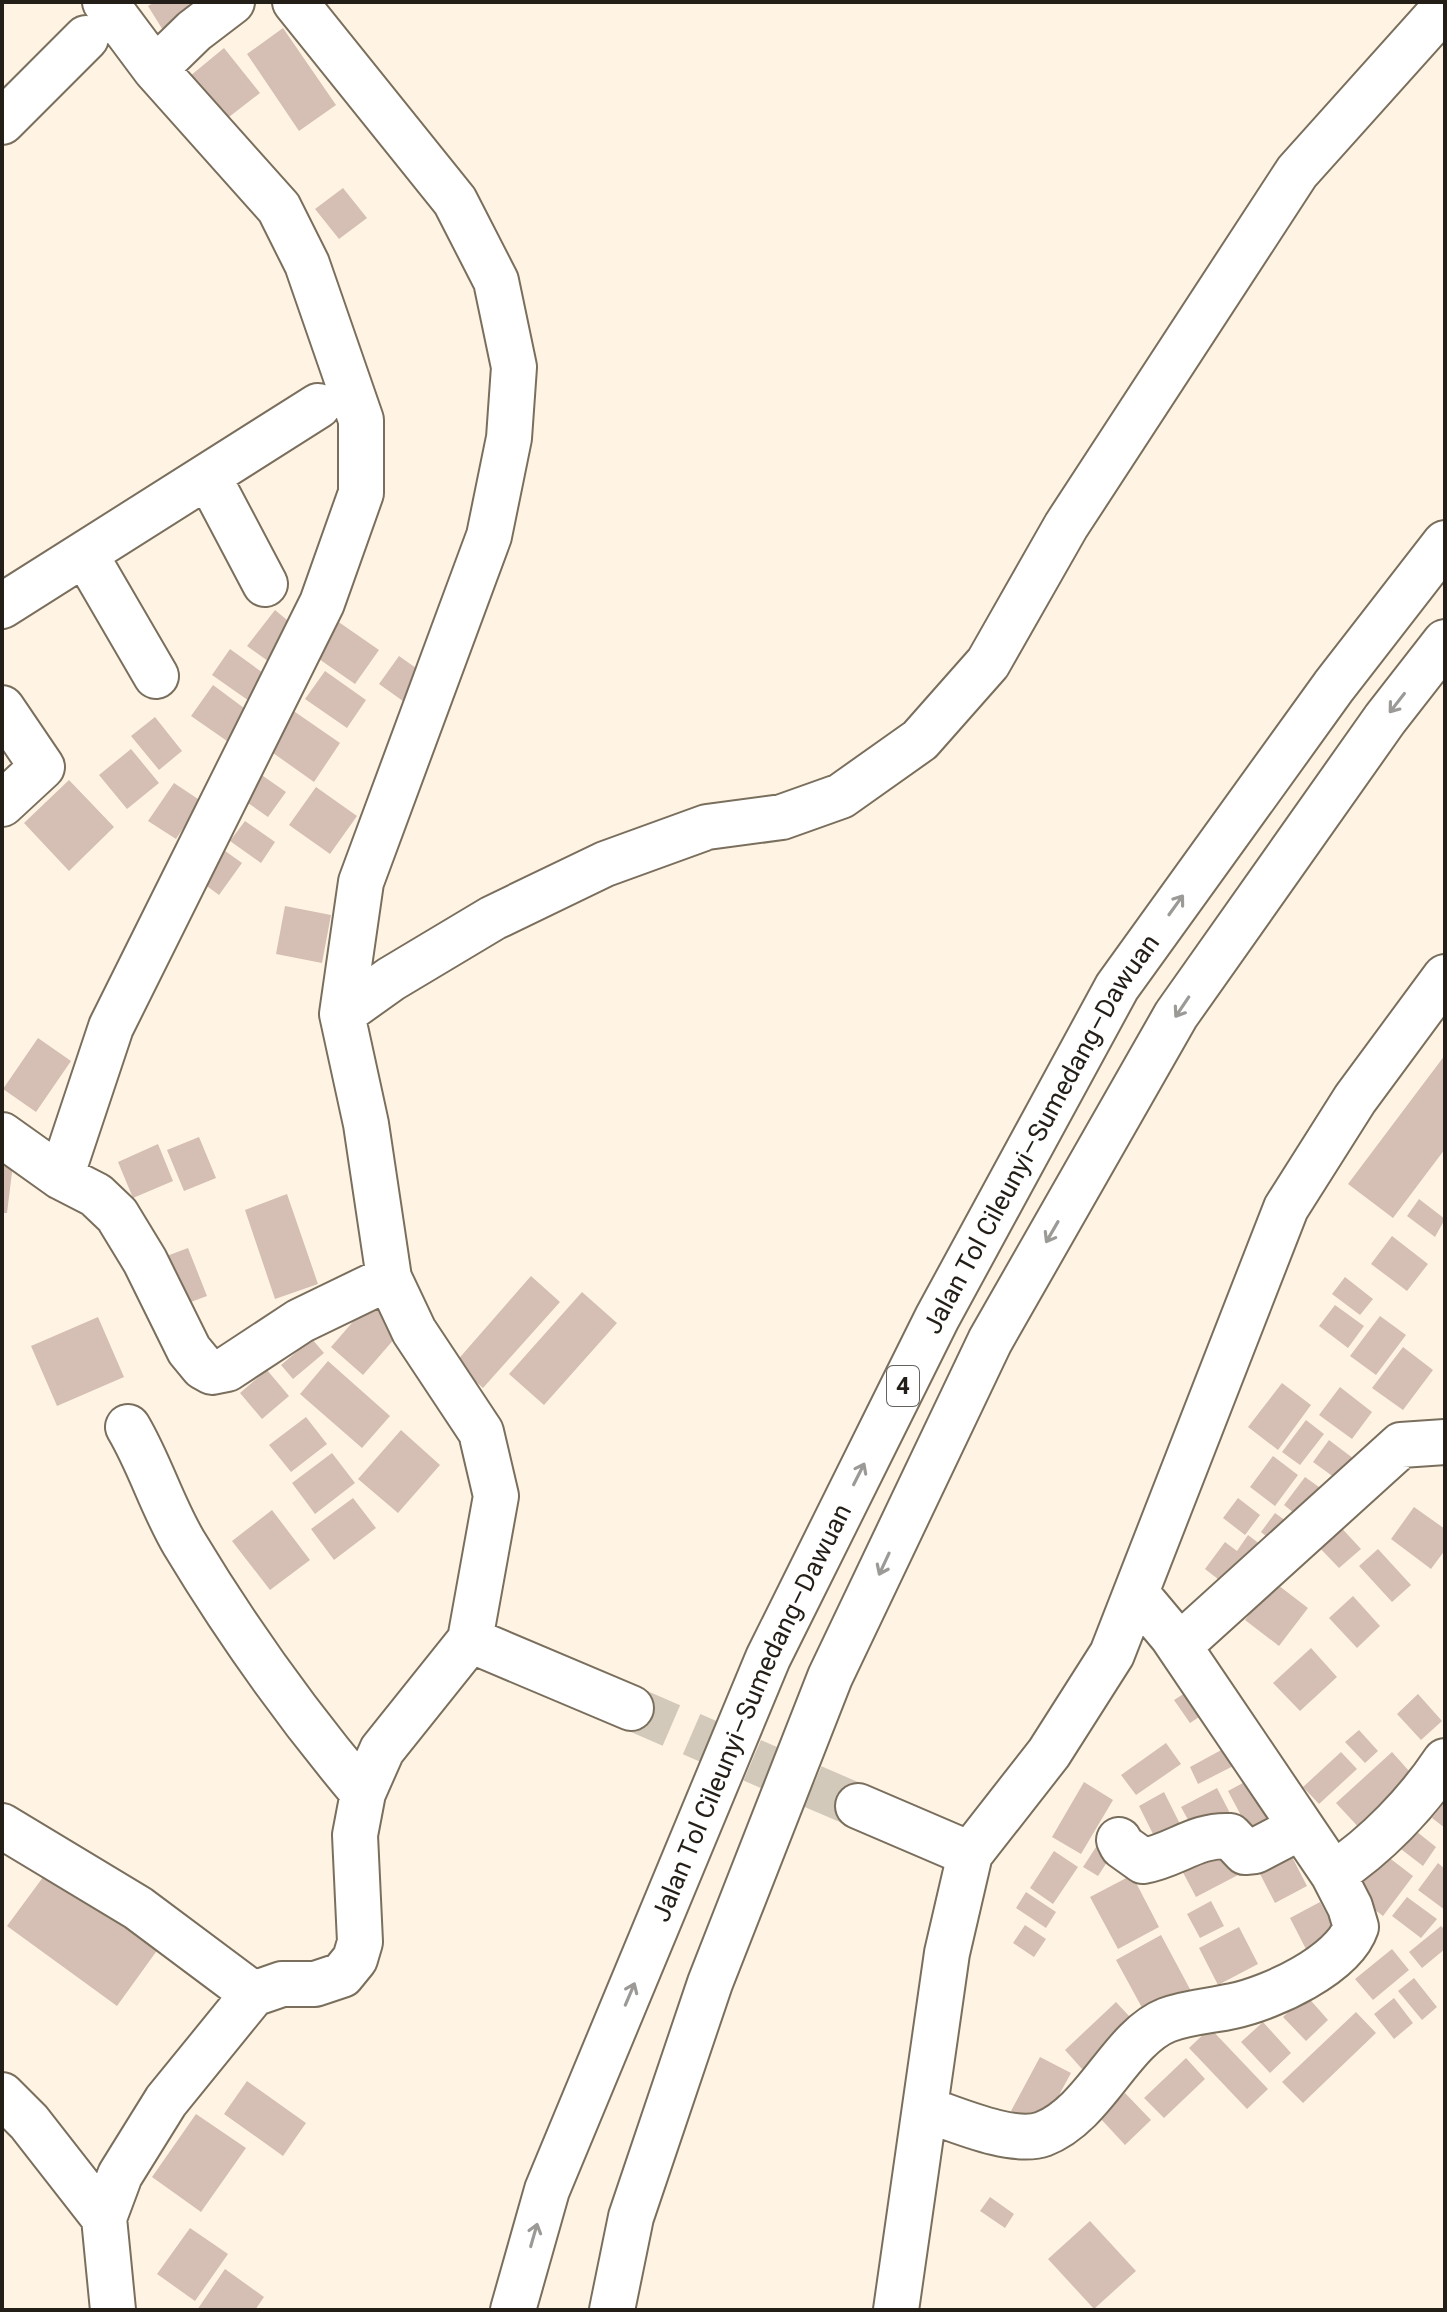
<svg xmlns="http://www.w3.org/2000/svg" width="1447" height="2312" font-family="Roboto,sans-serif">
<rect width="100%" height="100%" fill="#fff4e4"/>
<path fill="#d5beb4" d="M 155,2 L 187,2 L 199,21 L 169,40 L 148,6 Z
M 283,28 L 336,105 L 299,131 L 247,54 Z
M 224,48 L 260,93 L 220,124 L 184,81 Z
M 343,188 L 367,218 L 339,239 L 315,209 Z
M 275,610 L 299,630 L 272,664 L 247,646 Z
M 330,616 L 379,650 L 355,684 L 306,650 Z
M 230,649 L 270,678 L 252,703 L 212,675 Z
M 399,656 L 430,678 L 410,706 L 379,684 Z
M 325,671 L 366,700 L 347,728 L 305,699 Z
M 213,685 L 248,711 L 227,741 L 191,716 Z
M 285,705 L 340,743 L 314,782 L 259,743 Z
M 155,717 L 182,751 L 159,770 L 131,736 Z
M 131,749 L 159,783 L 127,809 L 99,775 Z
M 256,771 L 286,792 L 268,817 L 238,796 Z
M 69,780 L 114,827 L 69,871 L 24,823 Z
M 174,783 L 201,801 L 176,839 L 148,821 Z
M 316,787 L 357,816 L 330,854 L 289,825 Z
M 245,821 L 275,842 L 261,863 L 230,841 Z
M 214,843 L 242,863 L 219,895 L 192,875 Z
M 285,906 L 331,915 L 322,963 L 276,954 Z
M 38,1038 L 71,1061 L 36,1112 L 3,1089 Z
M 1445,1055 L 1445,1149 L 1393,1218 L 1348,1184 Z
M 199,1137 L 216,1178 L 184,1191 L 167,1150 Z
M 158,1144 L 173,1181 L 133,1198 L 118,1162 Z
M 2,1155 L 14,1156 L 7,1213 L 2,1213 Z
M 287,1194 L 318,1284 L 275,1299 L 245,1210 Z
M 1419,1199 L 1445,1219 L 1435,1237 L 1407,1216 Z
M 1392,1236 L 1428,1264 L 1407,1291 L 1371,1264 Z
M 188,1248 L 207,1296 L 175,1308 L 156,1260 Z
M 531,1276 L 560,1302 L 483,1388 L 455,1363 Z
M 1345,1277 L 1373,1299 L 1360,1315 L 1332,1294 Z
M 582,1292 L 617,1323 L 544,1405 L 509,1374 Z
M 370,1302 L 402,1330 L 363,1375 L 331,1347 Z
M 1335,1305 L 1364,1326 L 1348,1348 L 1319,1326 Z
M 1380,1316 L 1406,1335 L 1376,1375 L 1350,1356 Z
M 98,1317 L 124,1377 L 57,1406 L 31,1346 Z
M 312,1339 L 324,1353 L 293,1379 L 281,1365 Z
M 1403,1347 L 1433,1370 L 1403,1410 L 1372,1388 Z
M 328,1361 L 390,1416 L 362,1448 L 300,1394 Z
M 267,1370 L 289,1396 L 262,1419 L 240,1393 Z
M 1282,1383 L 1311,1405 L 1278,1450 L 1248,1427 Z
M 1340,1387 L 1372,1412 L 1352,1439 L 1319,1415 Z
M 306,1417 L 327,1444 L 291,1472 L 269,1445 Z
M 1306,1420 L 1324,1434 L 1300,1465 L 1282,1452 Z
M 401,1430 L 440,1465 L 398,1513 L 358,1479 Z
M 1329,1440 L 1358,1462 L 1342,1483 L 1313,1462 Z
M 332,1453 L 355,1483 L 315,1514 L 292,1483 Z
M 1273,1456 L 1298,1475 L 1275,1506 L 1250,1487 Z
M 1305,1477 L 1326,1492 L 1304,1521 L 1284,1505 Z
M 353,1498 L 376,1528 L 334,1560 L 311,1529 Z
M 1238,1498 L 1260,1515 L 1245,1535 L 1223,1518 Z
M 1414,1507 L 1445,1529 L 1445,1550 L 1431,1569 L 1391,1539 Z
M 272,1510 L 310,1560 L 270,1590 L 232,1541 Z
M 1275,1513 L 1293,1526 L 1278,1546 L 1261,1532 Z
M 1336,1522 L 1361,1549 L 1339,1568 L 1314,1542 Z
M 1248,1535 L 1269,1551 L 1232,1590 L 1205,1569 L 1225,1542 L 1237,1551 Z
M 1378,1549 L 1411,1585 L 1392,1602 L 1359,1566 Z
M 1274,1582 L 1308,1608 L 1279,1646 L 1245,1620 Z
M 1353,1596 L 1380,1626 L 1357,1648 L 1329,1618 Z
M 1311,1648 L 1337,1677 L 1300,1711 L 1273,1683 Z
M 1196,1686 L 1211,1709 L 1190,1723 L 1174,1700 Z
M 1418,1694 L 1442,1721 L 1421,1740 L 1397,1714 Z
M 1359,1730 L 1378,1751 L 1365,1763 L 1345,1742 Z
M 1236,1742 L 1245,1760 L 1198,1784 L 1190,1767 Z
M 1166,1743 L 1181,1764 L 1136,1795 L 1121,1775 Z
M 1341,1752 L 1357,1769 L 1319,1804 L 1303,1787 Z
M 1392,1752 L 1418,1781 L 1363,1832 L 1336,1803 Z
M 1254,1777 L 1278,1824 L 1253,1838 L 1228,1791 Z
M 1084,1782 L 1113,1800 L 1081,1854 L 1052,1837 Z
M 1217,1788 L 1232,1817 L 1197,1836 L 1181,1807 Z
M 1164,1792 L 1182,1828 L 1157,1842 L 1139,1806 Z
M 1445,1801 L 1445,1828 L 1432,1818 Z
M 1407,1824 L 1436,1847 L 1423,1866 L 1393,1843 Z
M 1220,1842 L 1238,1875 L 1196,1897 L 1179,1865 Z
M 1098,1844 L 1113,1853 L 1098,1876 L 1083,1867 Z
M 1379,1850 L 1413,1876 L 1383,1916 L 1349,1890 Z
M 1054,1851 L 1078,1867 L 1053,1904 L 1030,1888 Z
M 1290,1853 L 1307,1886 L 1275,1903 L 1258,1870 Z
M 1438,1863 L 1445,1869 L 1445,1910 L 1418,1890 Z
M 52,1865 L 161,1945 L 117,2006 L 7,1926 Z
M 1132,1875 L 1159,1927 L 1118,1949 L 1090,1897 Z
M 1026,1892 L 1056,1912 L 1046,1928 L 1016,1908 Z
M 1407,1897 L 1437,1919 L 1421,1938 L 1392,1916 Z
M 1211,1901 L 1224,1926 L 1200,1938 L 1187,1914 Z
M 1320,1902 L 1341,1940 L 1310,1957 L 1290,1918 Z
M 1025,1925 L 1046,1939 L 1034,1957 L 1013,1943 Z
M 1441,1926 L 1445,1930 L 1445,1949 L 1422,1968 L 1409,1952 Z
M 1239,1927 L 1258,1964 L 1218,1985 L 1199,1948 Z
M 1161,1935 L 1191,1991 L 1146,2015 L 1116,1960 Z
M 1392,1949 L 1409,1970 L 1373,2000 L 1355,1979 Z
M 1414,1978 L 1437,2007 L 1422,2020 L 1398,1991 Z
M 1306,1995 L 1328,2020 L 1306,2041 L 1283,2017 Z
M 1394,1998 L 1413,2023 L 1394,2039 L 1374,2014 Z
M 1116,2002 L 1143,2031 L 1091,2079 L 1065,2050 Z
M 1356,2012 L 1376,2033 L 1303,2103 L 1282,2082 Z
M 1263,2022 L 1291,2053 L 1270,2073 L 1241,2042 Z
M 1210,2028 L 1268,2089 L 1247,2109 L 1189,2048 Z
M 1040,2057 L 1071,2073 L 1041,2128 L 1011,2111 Z
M 1186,2058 L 1205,2079 L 1164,2118 L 1144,2098 Z
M 247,2081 L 306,2123 L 283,2156 L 224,2114 Z
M 1125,2093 L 1151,2120 L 1125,2145 L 1100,2118 Z
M 196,2114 L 246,2148 L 201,2212 L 152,2177 Z
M 990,2197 L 1014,2214 L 1005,2228 L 980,2211 Z
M 1090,2221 L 1136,2271 L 1094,2309 L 1048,2259 Z
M 190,2228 L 228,2254 L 195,2301 L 157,2274 Z
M 225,2269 L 264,2297 L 255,2310 L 197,2310 Z"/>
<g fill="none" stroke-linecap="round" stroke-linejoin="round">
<path stroke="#d3c9bb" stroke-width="44" stroke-dasharray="44 22" stroke-linecap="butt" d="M 631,1708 L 858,1806"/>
<defs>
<path id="minor" d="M 295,2 L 455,201 L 496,281 L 514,367 L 509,438 L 489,536 L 361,882 L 342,1014 L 366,1124 L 389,1278 L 414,1331 L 481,1432 L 496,1496 L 470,1640
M 155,69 L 194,31 L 232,2
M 2,122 L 86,38
M 208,476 L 265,584
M 85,554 L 156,676
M 2,606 L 318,406
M 2,708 L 42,767 L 2,804
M 342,1014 L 391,979 L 493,918 L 605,864 L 707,827 L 782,817 L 841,796 L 920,740 L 988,663 L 1066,526 L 1297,172 L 1445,7
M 2,1135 L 61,1177 L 96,1195 L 117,1215 L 145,1261 L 189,1350 L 203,1367 L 212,1372 L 227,1369 L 300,1321 L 389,1278
M 61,1177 L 111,1027 L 322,603 L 361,493 L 361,420 L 307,264 L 279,208 L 155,69 L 105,2
M 128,1427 C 150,1464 162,1506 184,1543 C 237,1631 297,1715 363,1793
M 1136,1593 L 1172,1636 L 1333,1874 C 1376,1846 1417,1803 1445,1761
M 1179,1646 L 1401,1445 L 1445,1442
M 858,1806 L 970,1854
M 2,1826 L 138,1908 L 253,1994
M 1119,1840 L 1122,1846 L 1143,1861 C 1174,1856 1196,1834 1230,1836 L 1245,1852 L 1255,1851 L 1301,1827
M 2,2095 L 29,2122 L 104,2218
M 925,2109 C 955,2119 1013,2145 1043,2134 C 1095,2114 1121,2038 1167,2020 C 1188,2012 1211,2011 1233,2006 C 1271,1998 1343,1965 1356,1927 L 1350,1907 L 1333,1874
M 113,2310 L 104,2218 L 120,2175 L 166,2101 L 253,1994 L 282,1984 L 315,1984 L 342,1975 L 355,1959 L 360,1942 L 355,1835 L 363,1793 L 382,1750 L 470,1640 L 631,1708
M 896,2310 L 947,1953 L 970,1854 L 1049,1753 L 1112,1654 L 1286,1208 L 1355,1099 L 1445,977"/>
<g id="highway">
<path id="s1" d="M 513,2310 L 547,2190 L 768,1658 L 937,1318 L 1117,987 L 1334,686 L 1445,543"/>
<path d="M 612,2310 L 631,2217 L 710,1983 L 830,1677 L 990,1341 L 1176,1015 L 1385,719 L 1445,642"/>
</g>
</defs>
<use href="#minor" stroke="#7a6f5d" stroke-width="48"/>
<use href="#highway" stroke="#7a6f5d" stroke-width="48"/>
<use href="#minor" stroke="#fff" stroke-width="44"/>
<use href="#highway" stroke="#fff" stroke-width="44"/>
</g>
<defs><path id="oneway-shaft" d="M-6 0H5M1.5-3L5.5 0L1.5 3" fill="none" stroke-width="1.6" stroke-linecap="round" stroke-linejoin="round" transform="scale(2)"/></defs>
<g stroke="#9c9a97">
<use href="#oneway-shaft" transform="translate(1397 703) rotate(128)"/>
<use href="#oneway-shaft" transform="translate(1176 905) rotate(-54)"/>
<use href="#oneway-shaft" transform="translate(1182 1007) rotate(124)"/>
<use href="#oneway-shaft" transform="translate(1052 1232) rotate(120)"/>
<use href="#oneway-shaft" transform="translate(859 1474) rotate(-63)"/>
<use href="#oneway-shaft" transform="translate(884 1564) rotate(115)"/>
<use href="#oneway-shaft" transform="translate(630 1994) rotate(-67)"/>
<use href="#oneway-shaft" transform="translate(534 2235) rotate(-74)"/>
</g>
<g text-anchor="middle" stroke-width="6" stroke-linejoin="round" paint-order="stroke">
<rect fill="#fff" stroke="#65625d" stroke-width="2" x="887" y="1366" width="32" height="40" rx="6"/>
<g font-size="24" font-weight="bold" fill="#231e17">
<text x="903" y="1394">4</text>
</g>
<g font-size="26" fill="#231e17" stroke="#fff">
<text dy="9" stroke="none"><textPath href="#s1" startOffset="1292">Jalan Tol Cileunyi–Sumedang–Dawuan</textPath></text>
<text dy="9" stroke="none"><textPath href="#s1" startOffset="644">Jalan Tol Cileunyi–Sumedang–Dawuan</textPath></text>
</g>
</g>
<rect width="1447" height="2312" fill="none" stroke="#231e17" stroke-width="8"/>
</svg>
